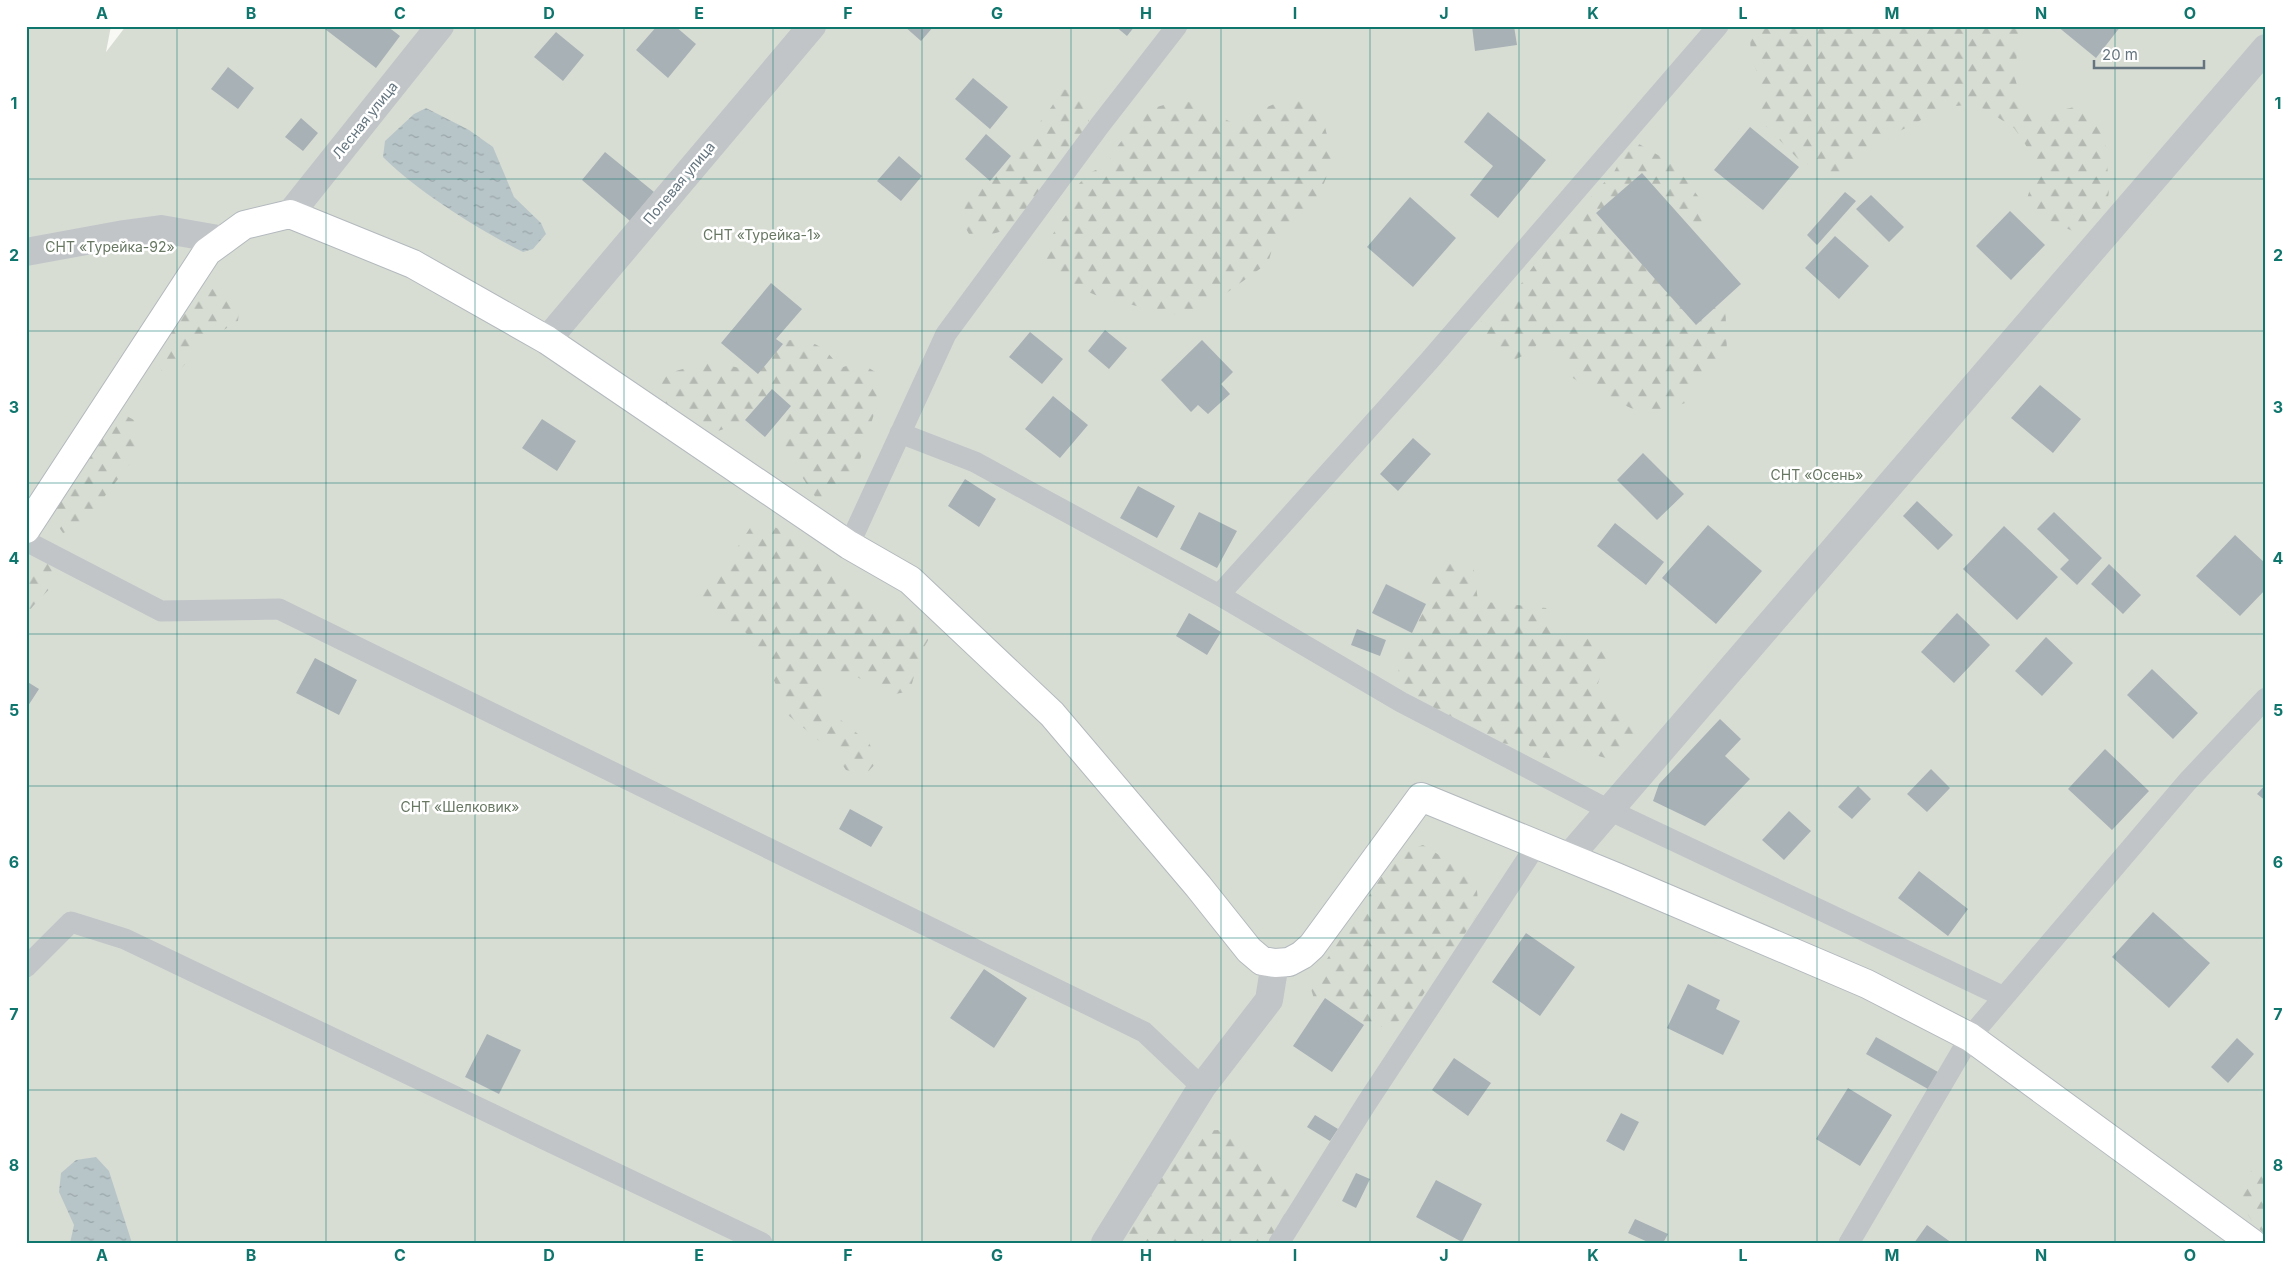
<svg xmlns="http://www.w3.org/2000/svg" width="2292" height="1269" font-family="Inter,sans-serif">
<defs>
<pattern id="forest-firs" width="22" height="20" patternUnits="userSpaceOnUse" patternTransform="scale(1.25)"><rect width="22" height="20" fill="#d8ddd4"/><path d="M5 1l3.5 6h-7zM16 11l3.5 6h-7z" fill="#b3b8b1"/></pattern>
<pattern id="water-ripples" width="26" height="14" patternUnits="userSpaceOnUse" patternTransform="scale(1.25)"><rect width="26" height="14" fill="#b8c5c8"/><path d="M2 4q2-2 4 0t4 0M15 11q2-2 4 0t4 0" fill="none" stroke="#99a5a8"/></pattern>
</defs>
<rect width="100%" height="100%" fill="#f8f8f5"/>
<path fill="#d8ddd4" d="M 26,26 L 111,26 L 106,52 L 126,26 L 2266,26 L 2266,1243 L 26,1243 Z"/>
<path fill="url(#forest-firs)" d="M 1760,26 L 2019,26 L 2015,78 L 2020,96 L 2034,109 L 2058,111 L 2078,106 L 2096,114 L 2105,132 L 2109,191 L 2106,211 L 2095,227 L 2077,233 L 2037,215 L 2027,199 L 2033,179 L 2035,160 L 2025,144 L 2014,128 L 1985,109 L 1966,105 L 1946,107 L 1896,133 L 1853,172 L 1836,178 L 1799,160 L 1765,125 L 1758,109 L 1761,92 L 1758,74 L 1751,58 L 1750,37 Z
M 1062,89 L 1082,92 C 1087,104 1091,115 1088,129 C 1086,139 1020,220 1009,227 C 997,236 982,235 969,234 L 960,218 L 967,202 L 1015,155 L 1052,106 Z
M 1183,99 L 1233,123 L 1252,118 L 1267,107 L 1284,100 L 1304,101 L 1321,111 L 1333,159 L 1313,213 L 1279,226 L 1268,263 L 1221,297 L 1189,311 L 1171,315 L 1098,296 L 1081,289 L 1050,267 L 1041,251 L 1071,208 L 1076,187 L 1089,173 L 1107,165 L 1117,147 L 1144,111 Z
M 1639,144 L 1675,165 L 1706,207 L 1698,245 L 1725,298 L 1727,353 L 1696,379 L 1685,403 L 1649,416 L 1590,390 L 1573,378 L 1542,338 L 1531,352 L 1514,360 L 1496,355 L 1481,342 L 1479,323 L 1511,298 L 1556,234 L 1614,172 L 1623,155 Z
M 227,286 L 240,302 L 238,321 L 203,343 L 181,369 L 163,374 L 153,349 L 191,298 L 208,290 Z
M 790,340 C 817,341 824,346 840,368 L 859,362 L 877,373 L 881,391 L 853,483 L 835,495 L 816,498 L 789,457 L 783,440 L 786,419 L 770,413 L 718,431 L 676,416 L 660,406 L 656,387 L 669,373 L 710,361 L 748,370 L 767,366 L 771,347 Z
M 116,410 L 134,420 L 139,438 L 135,457 L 81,527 L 63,533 L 53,519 L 60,497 Z
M 769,524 L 809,545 L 862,591 L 868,609 L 900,610 L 920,620 L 930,637 L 920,654 L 910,691 L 891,695 L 857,677 L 829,668 L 823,687 L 825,707 L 869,743 L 878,761 L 865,775 L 846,770 L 835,754 L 788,715 L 765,658 L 756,643 L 743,630 L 699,600 L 699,580 L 729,560 L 750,528 Z
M 39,561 L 53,561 L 59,579 C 48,592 34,602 26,616 L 26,566 Z
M 1436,562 L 1473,563 L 1478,601 L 1546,608 L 1556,625 L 1570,637 C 1597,634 1605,638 1615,663 L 1601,674 L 1595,693 L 1608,709 L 1627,717 L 1637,733 L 1629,751 L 1613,760 L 1573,749 L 1557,759 L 1539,757 L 1526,742 L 1508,744 L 1472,739 L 1403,691 L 1396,683 L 1400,663 L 1426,604 Z
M 1423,845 L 1470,874 L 1477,891 L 1479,911 L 1468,929 L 1410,1014 L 1394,1024 L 1376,1028 L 1317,1008 L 1311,989 L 1319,971 L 1390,864 L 1405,851 Z
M 1218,1130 L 1291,1180 L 1299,1196 L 1271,1243 L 1119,1243 L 1182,1141 L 1199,1131 Z
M 2266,1164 L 2266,1235 C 2245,1218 2242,1204 2240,1178 L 2258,1167 Z"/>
<path fill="url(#water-ripples)" d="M 426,108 L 469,130 L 493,147 L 514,197 L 541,223 L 546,234 L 533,249 L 523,252 C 479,230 418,192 383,157 L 385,141 L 414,114 Z
M 96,1157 L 109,1171 L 132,1243 L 70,1243 L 74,1225 L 59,1192 L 61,1173 L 76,1160 Z"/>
<path fill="#a8b1b6" d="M 321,26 L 387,26 L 400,36 L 376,68 Z
M 657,26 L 675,26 L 696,44 L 668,78 L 636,50 Z
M 904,26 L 934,26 L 921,41 Z
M 1115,26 L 1135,26 L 1127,36 Z
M 1472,26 L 1514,26 L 1517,45 L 1475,51 Z
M 2057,26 L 2121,26 L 2096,58 Z
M 556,32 L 584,55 L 563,81 L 534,57 Z
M 228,67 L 254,88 L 238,109 L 211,89 Z
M 973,78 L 1008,107 L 990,129 L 955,99 Z
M 1488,112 L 1546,160 L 1498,218 L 1470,195 L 1493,166 L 1464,142 Z
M 301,118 L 318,133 L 303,151 L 285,137 Z
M 1750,127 L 1799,167 L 1763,210 L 1714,170 Z
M 986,134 L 1011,156 L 990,181 L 965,159 Z
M 605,152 L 654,192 L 630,221 L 582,180 Z
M 899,156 L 922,176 L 901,201 L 877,181 Z
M 1642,173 L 1741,284 L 1696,325 L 1596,213 Z
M 1845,192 L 1856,201 L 1817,245 L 1807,235 Z
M 1871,195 L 1904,227 L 1889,242 L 1856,209 Z
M 1410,197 L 1456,238 L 1413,287 L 1367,247 Z
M 2010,211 L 2045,245 L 2011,280 L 1976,246 Z
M 1835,236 L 1869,266 L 1839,299 L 1805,268 Z
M 771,283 L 802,309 L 776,339 L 783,344 L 758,374 L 721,343 Z
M 1105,330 L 1127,348 L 1109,369 L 1088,351 Z
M 1030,332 L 1063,359 L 1042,384 L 1009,357 Z
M 1202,340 L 1233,372 L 1221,384 L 1230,394 L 1208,414 L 1198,405 L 1191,412 L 1161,380 Z
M 2040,385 L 2081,419 L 2053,453 L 2011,418 Z
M 772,389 L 791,406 L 765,437 L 745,420 Z
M 1053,396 L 1088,425 L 1060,458 L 1025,429 Z
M 542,419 L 576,441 L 557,471 L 522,448 Z
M 1413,438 L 1431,454 L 1398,491 L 1380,474 Z
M 1643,453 L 1684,494 L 1657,520 L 1617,480 Z
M 965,479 L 996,499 L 979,527 L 948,506 Z
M 1138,486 L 1175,506 L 1157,538 L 1120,518 Z
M 1917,501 L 1953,535 L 1938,550 L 1903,516 Z
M 1199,512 L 1237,531 L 1217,568 L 1180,549 Z
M 2054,512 L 2102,558 L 2077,585 L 2060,569 L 2069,560 L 2037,529 Z
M 1615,523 L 1664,562 L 1646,585 L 1597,546 Z
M 1708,525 L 1762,571 L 1716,624 L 1662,578 Z
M 2004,526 L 2058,577 L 2017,620 L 1963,569 Z
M 2235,535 L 2266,564 L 2266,589 L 2240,616 L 2196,576 Z
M 2109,564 L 2141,595 L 2123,614 L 2091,584 Z
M 1386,584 L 1426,604 L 1412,633 L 1372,613 Z
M 1189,613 L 1221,632 L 1207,655 L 1176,636 Z
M 1957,613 L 1990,645 L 1954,683 L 1921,652 Z
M 1357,629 L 1386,640 L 1380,656 L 1351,645 Z
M 2046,637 L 2073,663 L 2042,696 L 2015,671 Z
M 315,658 L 357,680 L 339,715 L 296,693 Z
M 2152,669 L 2198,713 L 2173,739 L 2127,695 Z
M 26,681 L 39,689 L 26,709 Z
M 1720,719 L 1741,739 L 1725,756 L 1750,779 L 1705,826 L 1653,801 L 1659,784 Z
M 2105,749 L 2149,791 L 2112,830 L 2068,789 Z
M 1931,769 L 1950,788 L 1927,812 L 1907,794 Z
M 2266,784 L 2266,801 L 2257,794 Z
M 1858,786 L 1871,799 L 1852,819 L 1838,807 Z
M 850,809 L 883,827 L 871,847 L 839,829 Z
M 1789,811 L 1811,831 L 1784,860 L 1762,840 Z
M 1919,871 L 1968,909 L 1948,936 L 1898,898 Z
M 2153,912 L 2210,963 L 2169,1008 L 2112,957 Z
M 1526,933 L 1575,967 L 1540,1016 L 1492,982 Z
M 984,969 L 1027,998 L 994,1048 L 950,1018 Z
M 1688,984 L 1720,1000 L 1716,1009 L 1740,1021 L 1723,1055 L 1667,1028 Z
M 1325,998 L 1364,1025 L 1332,1072 L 1293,1046 Z
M 487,1034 L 521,1050 L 499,1094 L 465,1077 Z
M 1876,1037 L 1938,1072 L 1928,1089 L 1866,1054 Z
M 2237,1038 L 2254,1054 L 2228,1083 L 2211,1067 Z
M 1454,1058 L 1491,1083 L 1468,1116 L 1432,1090 Z
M 1848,1088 L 1892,1115 L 1860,1166 L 1816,1139 Z
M 1621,1113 L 1639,1122 L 1624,1151 L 1606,1141 Z
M 1315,1115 L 1338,1129 L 1330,1141 L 1307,1127 Z
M 1356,1173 L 1370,1179 L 1356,1208 L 1342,1201 Z
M 1436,1180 L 1482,1204 L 1462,1242 L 1416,1217 Z
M 1635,1219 L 1668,1234 L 1663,1243 L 1650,1243 L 1628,1233 Z
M 1927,1225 L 1952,1243 L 1914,1243 Z"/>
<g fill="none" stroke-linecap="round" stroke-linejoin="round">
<defs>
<path id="secondary" d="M 26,529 L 207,252 L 244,225 L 290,214 L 413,264 L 547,340 L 849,545 L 910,580 L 1052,714 L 1198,886 L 1249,950 L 1262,961 L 1275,963 L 1289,962 L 1302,955 L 1312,946 L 1421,797 L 1616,877 L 1867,984 L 1970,1037 L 2252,1243"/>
</defs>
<use href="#secondary" stroke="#b3b9bd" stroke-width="30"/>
<path stroke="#c1c5c8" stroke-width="21" d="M 900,433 L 975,462 L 1219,595 L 1401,702 L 1609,810 L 2004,997
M 26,541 L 161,611 L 279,609 L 1144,1032 L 1202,1087
M 849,545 L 946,334 L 1100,125 L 1177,26
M 1219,595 L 1429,361 L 1718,26
M 26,967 L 71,922 L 125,939 L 762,1243
M 1279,1243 L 1366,1104 L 1537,844
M 1849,1243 L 1970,1037 L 2187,782 L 2266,698"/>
<path stroke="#c1c5c8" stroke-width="28" d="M 290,214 L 440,26
M 26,252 L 124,234 L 161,229 L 224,240
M 547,340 L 812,26
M 1569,857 L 2266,48
M 1105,1243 L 1202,1087 L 1269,1000 L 1275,963"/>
<use href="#secondary" stroke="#fff" stroke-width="28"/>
</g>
<path fill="none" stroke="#0f766e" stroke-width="1" stroke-opacity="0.55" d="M 177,26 L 177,1243M 326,26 L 326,1243M 475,26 L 475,1243M 624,26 L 624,1243M 773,26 L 773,1243M 922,26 L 922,1243M 1071,26 L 1071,1243M 1221,26 L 1221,1243M 1370,26 L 1370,1243M 1519,26 L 1519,1243M 1668,26 L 1668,1243M 1817,26 L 1817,1243M 1966,26 L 1966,1243M 2115,26 L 2115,1243M 26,179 L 2266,179M 26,331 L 2266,331M 26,483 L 2266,483M 26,634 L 2266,634M 26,786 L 2266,786M 26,938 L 2266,938M 26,1090 L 2266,1090"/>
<g text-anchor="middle" stroke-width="5" stroke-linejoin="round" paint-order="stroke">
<g font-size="14" fill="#64757f" stroke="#fff">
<text transform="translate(365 120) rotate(-51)" y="5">Лесная улица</text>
<text transform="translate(679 183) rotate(-50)" y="5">Полевая улица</text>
</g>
<g font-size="14" fill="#677762" stroke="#fff">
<text x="762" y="240">СНТ «Турейка-1»</text>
<text x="110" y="252">СНТ «Турейка-92»</text>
<text x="1817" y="480">СНТ «Осень»</text>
<text x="460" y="812">СНТ «Шелковик»</text>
</g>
</g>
<rect width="2292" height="1269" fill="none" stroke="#ffffff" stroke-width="55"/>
<path d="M2094 60v8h110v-8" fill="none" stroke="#64757f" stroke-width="2.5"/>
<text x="2102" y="60" font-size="15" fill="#64757f" stroke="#ffffff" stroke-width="4" paint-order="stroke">20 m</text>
<rect x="28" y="28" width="2236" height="1214" fill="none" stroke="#0f766e" stroke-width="2"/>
<g font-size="16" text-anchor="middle" font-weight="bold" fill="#0f766e">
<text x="102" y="19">A</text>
<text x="251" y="19">B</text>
<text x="400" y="19">C</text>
<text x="549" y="19">D</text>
<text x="699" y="19">E</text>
<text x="848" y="19">F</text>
<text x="997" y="19">G</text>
<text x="1146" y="19">H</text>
<text x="1295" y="19">I</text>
<text x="1444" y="19">J</text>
<text x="1593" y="19">K</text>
<text x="1743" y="19">L</text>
<text x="1892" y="19">M</text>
<text x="2041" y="19">N</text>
<text x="2190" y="19">O</text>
<text x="14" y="109">1</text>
<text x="2278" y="109">1</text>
<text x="14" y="261">2</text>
<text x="2278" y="261">2</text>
<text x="14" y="413">3</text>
<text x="2278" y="413">3</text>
<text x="14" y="564">4</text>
<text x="2278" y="564">4</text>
<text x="14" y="716">5</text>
<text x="2278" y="716">5</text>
<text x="14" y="868">6</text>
<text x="2278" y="868">6</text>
<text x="14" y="1020">7</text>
<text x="2278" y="1020">7</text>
<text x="14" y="1171">8</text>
<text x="2278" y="1171">8</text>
<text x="102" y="1261">A</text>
<text x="251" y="1261">B</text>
<text x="400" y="1261">C</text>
<text x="549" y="1261">D</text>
<text x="699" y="1261">E</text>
<text x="848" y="1261">F</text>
<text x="997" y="1261">G</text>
<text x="1146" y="1261">H</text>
<text x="1295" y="1261">I</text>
<text x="1444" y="1261">J</text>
<text x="1593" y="1261">K</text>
<text x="1743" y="1261">L</text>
<text x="1892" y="1261">M</text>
<text x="2041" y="1261">N</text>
<text x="2190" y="1261">O</text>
</g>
</svg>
